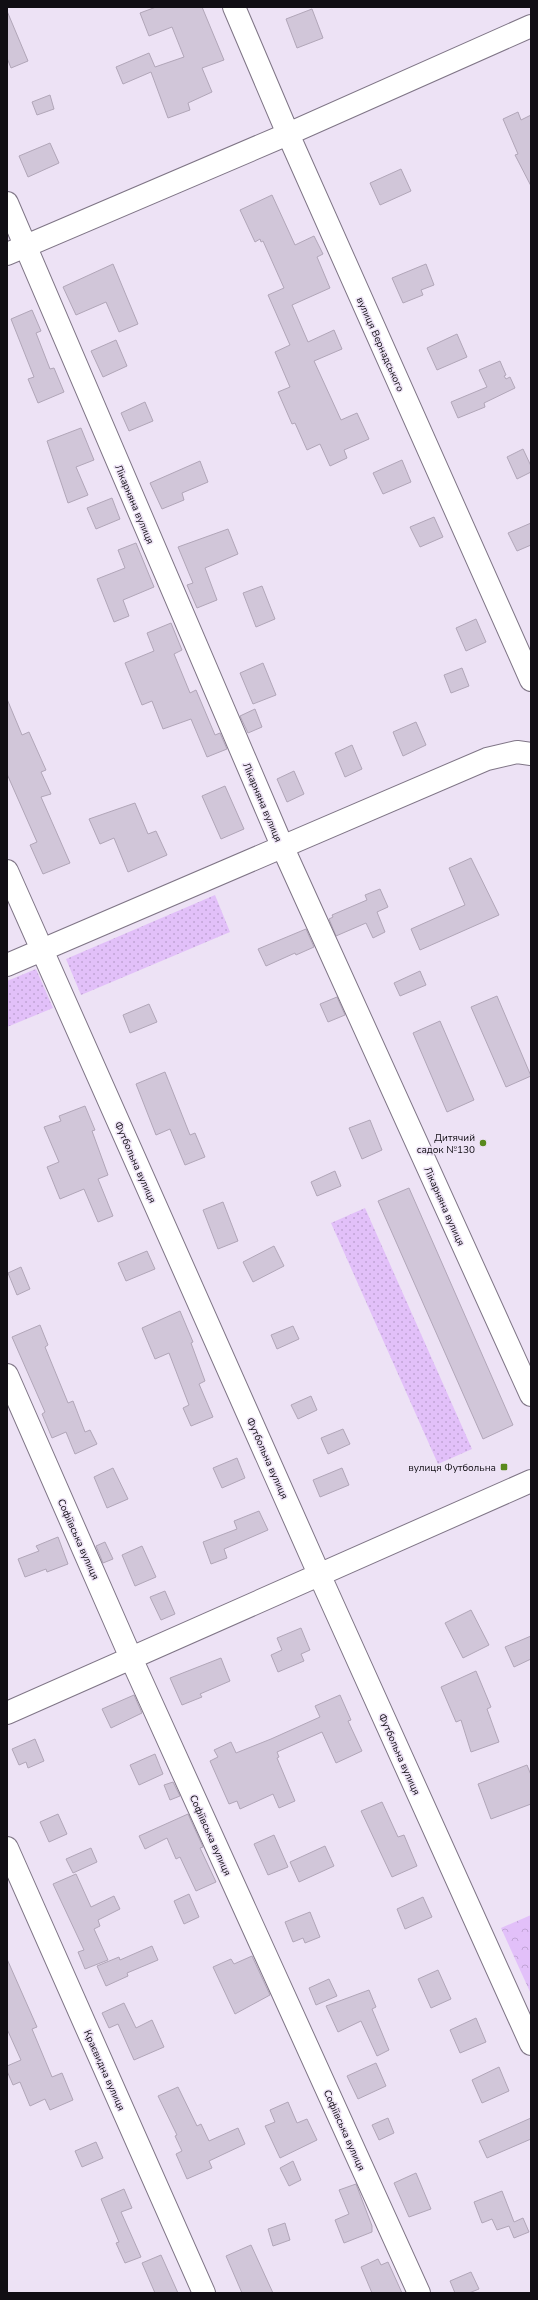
<svg xmlns="http://www.w3.org/2000/svg" width="538" height="2300" font-family="'Nunito Sans',sans-serif">
<defs>
<pattern id="grass-dots" width="8" height="8" patternUnits="userSpaceOnUse"><rect width="8" height="8" fill="#e2c0f9"/><path d="M2 2h.1M6 6h.1" fill="none" stroke="#c1a4d5" stroke-width="1.8" stroke-linecap="round"/></pattern>
<pattern id="forest-crowns" width="20" height="18" patternUnits="userSpaceOnUse"><rect width="20" height="18" fill="#e2c0f9"/><path d="M2 6a3 3 0 1 1 6 0M12 15a3 3 0 1 1 6 0" fill="none" stroke="#c1a4d5"/></pattern>
</defs>
<rect width="100%" height="100%" fill="#ede2f5"/>
<path fill="url(#grass-dots)" d="M 215,895 L 230,932 L 81,995 L 66,959 Z
M 36,969 L 53,1008 L 7,1027 L 7,981 Z
M 365,1208 L 472,1449 L 438,1464 L 331,1223 Z"/>
<path fill="url(#forest-crowns)" d="M 531,1915 L 531,1994 L 501,1928 Z"/>
<path fill="#d1c6d9" stroke="#b1a6b8" d="M 156,7 L 202,7 L 224,60 L 202,68 L 212,92 L 188,103 L 190,110 L 168,118 L 151,72 L 123,84 L 116,67 L 149,53 L 155,67 L 184,57 L 172,27 L 149,36 L 140,13 Z
M 312,9 L 323,38 L 297,48 L 286,19 Z
M 7,11 L 28,61 L 11,68 L 7,58 Z
M 50,95 L 54,109 L 37,115 L 32,102 Z
M 518,112 L 521,120 L 531,115 L 531,186 L 515,155 L 518,154 L 503,119 Z
M 50,143 L 59,163 L 28,177 L 19,156 Z
M 401,169 L 411,191 L 380,205 L 370,183 Z
M 272,195 L 295,245 L 314,236 L 323,254 L 317,257 L 330,288 L 292,305 L 308,342 L 334,330 L 342,349 L 314,361 L 341,420 L 357,413 L 369,439 L 344,450 L 347,458 L 330,466 L 320,444 L 307,450 L 295,423 L 292,424 L 278,392 L 290,387 L 275,352 L 290,345 L 268,295 L 284,288 L 263,241 L 261,242 L 260,239 L 255,242 L 240,210 Z
M 113,264 L 138,324 L 119,332 L 106,302 L 76,315 L 63,287 Z
M 426,264 L 434,285 L 421,290 L 423,295 L 403,303 L 392,278 Z
M 32,310 L 41,331 L 36,333 L 50,369 L 54,368 L 64,392 L 38,403 L 28,379 L 34,377 L 11,319 Z
M 457,334 L 467,357 L 437,370 L 427,348 Z
M 116,340 L 127,366 L 103,377 L 91,351 Z
M 500,361 L 506,375 L 504,376 L 506,379 L 510,377 L 515,388 L 484,403 L 485,407 L 458,418 L 451,402 L 487,387 L 479,370 Z
M 145,402 L 153,421 L 129,431 L 121,413 Z
M 81,428 L 94,460 L 76,467 L 88,495 L 68,503 L 47,441 Z
M 523,449 L 531,466 L 531,472 L 517,479 L 507,457 Z
M 402,460 L 411,482 L 383,494 L 373,473 Z
M 200,461 L 208,482 L 182,493 L 184,500 L 162,509 L 150,483 Z
M 112,498 L 120,519 L 96,529 L 87,508 Z
M 434,517 L 443,537 L 420,547 L 410,527 Z
M 531,523 L 531,545 L 517,551 L 508,533 Z
M 228,529 L 238,554 L 205,568 L 217,600 L 197,608 L 187,585 L 193,583 L 178,547 Z
M 136,543 L 154,587 L 123,600 L 129,616 L 114,622 L 97,579 L 125,568 L 118,550 Z
M 262,586 L 275,619 L 256,627 L 243,593 Z
M 476,619 L 486,642 L 466,651 L 456,628 Z
M 171,623 L 182,650 L 174,654 L 190,693 L 196,690 L 215,735 L 220,733 L 227,749 L 207,757 L 191,719 L 163,729 L 152,701 L 142,705 L 125,663 L 154,651 L 147,633 Z
M 263,663 L 276,695 L 253,704 L 240,673 Z
M 462,668 L 469,686 L 451,693 L 444,675 Z
M 7,699 L 22,735 L 29,732 L 46,770 L 41,772 L 51,794 L 41,797 L 70,863 L 43,874 L 30,845 L 37,842 L 7,774 Z
M 255,709 L 262,727 L 248,733 L 240,716 Z
M 416,722 L 426,745 L 403,756 L 393,732 Z
M 352,745 L 362,769 L 345,777 L 335,753 Z
M 294,771 L 304,794 L 287,802 L 277,779 Z
M 225,786 L 244,829 L 221,839 L 202,796 Z
M 135,803 L 148,834 L 156,831 L 167,855 L 128,872 L 114,838 L 100,844 L 89,819 Z
M 471,858 L 499,915 L 420,950 L 411,929 L 465,905 L 449,868 Z
M 380,889 L 388,907 L 377,912 L 385,932 L 373,938 L 366,923 L 336,936 L 329,919 L 333,917 L 332,915 L 367,900 L 365,895 Z
M 306,929 L 314,947 L 296,955 L 295,953 L 266,966 L 258,949 Z
M 420,971 L 426,985 L 400,996 L 394,983 Z
M 497,996 L 531,1076 L 506,1087 L 471,1007 Z
M 337,997 L 345,1015 L 328,1022 L 320,1004 Z
M 149,1004 L 157,1022 L 130,1033 L 123,1015 Z
M 440,1021 L 474,1100 L 447,1112 L 413,1033 Z
M 165,1072 L 190,1135 L 195,1133 L 205,1157 L 185,1165 L 170,1129 L 156,1135 L 136,1084 Z
M 85,1106 L 95,1130 L 92,1131 L 108,1175 L 98,1179 L 113,1216 L 98,1222 L 84,1189 L 60,1199 L 47,1167 L 59,1162 L 44,1127 L 61,1121 L 59,1116 Z
M 370,1120 L 382,1150 L 362,1159 L 349,1128 Z
M 335,1171 L 341,1186 L 317,1196 L 311,1182 Z
M 409,1188 L 513,1425 L 483,1439 L 378,1201 Z
M 223,1202 L 238,1241 L 218,1249 L 203,1210 Z
M 274,1246 L 284,1266 L 253,1282 L 243,1262 Z
M 147,1251 L 155,1269 L 126,1281 L 118,1263 Z
M 21,1267 L 30,1289 L 17,1295 L 8,1273 Z
M 180,1311 L 193,1342 L 191,1343 L 205,1381 L 199,1384 L 213,1417 L 191,1426 L 183,1408 L 189,1405 L 169,1353 L 155,1359 L 142,1328 Z
M 40,1325 L 48,1345 L 45,1347 L 68,1403 L 73,1401 L 85,1432 L 90,1430 L 97,1444 L 75,1454 L 66,1432 L 52,1438 L 42,1414 L 45,1412 L 12,1337 Z
M 293,1326 L 299,1339 L 277,1349 L 271,1335 Z
M 311,1396 L 317,1410 L 298,1419 L 291,1405 Z
M 343,1429 L 350,1444 L 328,1454 L 321,1438 Z
M 237,1458 L 245,1478 L 222,1488 L 213,1468 Z
M 113,1468 L 128,1499 L 107,1508 L 94,1477 Z
M 342,1468 L 349,1485 L 320,1497 L 313,1480 Z
M 259,1511 L 268,1530 L 224,1549 L 227,1558 L 211,1564 L 203,1542 L 237,1529 L 234,1521 Z
M 58,1537 L 68,1564 L 47,1572 L 46,1569 L 25,1577 L 18,1559 L 39,1551 L 36,1546 Z
M 105,1542 L 113,1559 L 103,1563 L 96,1546 Z
M 142,1546 L 156,1577 L 135,1586 L 122,1555 Z
M 165,1591 L 175,1614 L 161,1620 L 150,1597 Z
M 471,1610 L 489,1645 L 463,1658 L 445,1623 Z
M 301,1628 L 310,1650 L 301,1654 L 304,1661 L 278,1672 L 271,1655 L 282,1650 L 277,1638 Z
M 531,1636 L 531,1659 L 514,1667 L 505,1647 Z
M 221,1658 L 230,1681 L 200,1694 L 202,1697 L 182,1705 L 170,1678 Z
M 476,1671 L 491,1707 L 487,1709 L 499,1742 L 471,1752 L 461,1720 L 456,1722 L 441,1687 Z
M 134,1695 L 142,1713 L 111,1728 L 102,1709 Z
M 340,1695 L 351,1720 L 348,1721 L 362,1751 L 336,1763 L 322,1732 L 277,1752 L 279,1757 L 277,1758 L 295,1801 L 279,1808 L 273,1794 L 240,1809 L 237,1801 L 229,1804 L 210,1761 L 218,1757 L 214,1750 L 231,1742 L 236,1753 L 271,1739 L 320,1717 L 315,1706 Z
M 35,1739 L 44,1761 L 28,1768 L 26,1762 L 19,1765 L 12,1749 Z
M 155,1754 L 163,1774 L 139,1785 L 130,1765 Z
M 527,1765 L 531,1775 L 531,1804 L 491,1819 L 478,1784 Z
M 173,1782 L 180,1796 L 170,1800 L 164,1785 Z
M 382,1802 L 398,1837 L 404,1835 L 417,1866 L 392,1877 L 361,1811 Z
M 58,1814 L 67,1834 L 49,1842 L 40,1822 Z
M 188,1814 L 203,1847 L 200,1848 L 216,1882 L 196,1891 L 180,1857 L 176,1859 L 167,1838 L 145,1849 L 139,1836 Z
M 274,1835 L 288,1867 L 268,1875 L 254,1844 Z
M 325,1846 L 334,1866 L 299,1882 L 290,1862 Z
M 91,1848 L 97,1862 L 73,1873 L 66,1859 Z
M 76,1874 L 91,1907 L 114,1896 L 120,1909 L 98,1920 L 100,1926 L 94,1929 L 108,1960 L 85,1969 L 78,1952 L 84,1950 L 53,1884 Z
M 189,1894 L 199,1917 L 184,1924 L 174,1901 Z
M 423,1897 L 432,1917 L 405,1929 L 397,1909 Z
M 310,1912 L 320,1937 L 305,1943 L 303,1938 L 293,1942 L 285,1922 Z
M 152,1946 L 158,1960 L 127,1973 L 128,1976 L 106,1986 L 97,1966 L 119,1957 L 120,1960 Z
M 252,1956 L 270,1995 L 235,2014 L 213,1967 L 231,1959 L 234,1964 Z
M 7,1959 L 37,2027 L 32,2029 L 52,2077 L 62,2073 L 73,2100 L 50,2110 L 45,2099 L 30,2106 L 20,2082 L 13,2085 L 7,2071 L 7,2066 L 21,2060 L 7,2029 Z
M 438,1970 L 451,1999 L 431,2008 L 418,1979 Z
M 329,1979 L 337,1996 L 316,2005 L 309,1988 Z
M 369,1990 L 376,2007 L 372,2009 L 389,2050 L 377,2056 L 361,2021 L 338,2032 L 326,2006 Z
M 124,2003 L 136,2028 L 152,2020 L 164,2047 L 134,2060 L 118,2024 L 109,2028 L 102,2013 Z
M 476,2018 L 486,2042 L 460,2053 L 450,2030 Z
M 376,2063 L 386,2086 L 358,2099 L 347,2076 Z
M 499,2067 L 509,2091 L 482,2103 L 472,2080 Z
M 178,2087 L 197,2126 L 201,2124 L 209,2141 L 238,2128 L 245,2144 L 209,2161 L 212,2168 L 187,2179 L 176,2154 L 182,2151 L 175,2136 L 177,2135 L 158,2096 Z
M 288,2102 L 297,2123 L 307,2119 L 317,2140 L 280,2158 L 265,2126 L 275,2122 L 270,2110 Z
M 388,2118 L 394,2133 L 379,2140 L 372,2125 Z
M 531,2118 L 531,2139 L 487,2158 L 479,2141 Z
M 96,2142 L 103,2158 L 82,2167 L 75,2151 Z
M 293,2161 L 301,2180 L 289,2186 L 280,2168 Z
M 416,2173 L 431,2209 L 409,2217 L 394,2183 Z
M 356,2184 L 372,2226 L 372,2232 L 344,2243 L 335,2220 L 349,2214 L 339,2190 Z
M 124,2189 L 132,2208 L 121,2212 L 141,2257 L 125,2263 L 116,2243 L 119,2242 L 101,2199 Z
M 502,2191 L 514,2222 L 523,2218 L 529,2232 L 514,2238 L 509,2226 L 497,2230 L 492,2219 L 482,2223 L 474,2202 Z
M 285,2223 L 290,2240 L 273,2246 L 268,2229 Z
M 251,2245 L 273,2293 L 242,2293 L 226,2256 Z
M 161,2255 L 178,2293 L 155,2293 L 142,2263 Z
M 378,2259 L 381,2265 L 388,2262 L 402,2293 L 372,2293 L 361,2267 Z
M 471,2272 L 479,2289 L 469,2293 L 455,2293 L 450,2281 Z"/>
<g fill="none" stroke-linecap="round" stroke-linejoin="round">
<defs>
<path id="minor" d="M 234,7 L 288,134 L 531,680
M 7,203 L 283,848 L 531,1395
M 7,254 L 288,134 L 531,26
M 7,871 L 319,1574 L 531,2044
M 7,965 L 487,759 L 517,752 L 531,754
M 7,1375 L 131,1658 L 419,2293
M 7,1713 L 531,1481
M 7,1848 L 204,2293"/>
</defs>
<use href="#minor" stroke="#7f7586" stroke-width="24"/>
<use href="#minor" stroke="#fff" stroke-width="22"/>
</g>
<g fill="#59891d" stroke="#ede2f5" stroke-width="1.5">
<circle cx="483" cy="1143" r="4"/>
<rect x="500" y="1463" width="8" height="8" rx="2"/>
</g>
<g text-anchor="middle" stroke-width="3" stroke-linejoin="round" paint-order="stroke">
<g font-size="10" fill="#110e14" stroke="#ede2f5">
<text transform="translate(381 344) rotate(66)" y="4">вулиця Вернадського</text>
<text transform="translate(135 504) rotate(67)" y="4">Лікарняна вулиця</text>
<text transform="translate(263 802) rotate(67)" y="4">Лікарняна вулиця</text>
<text transform="translate(136 1162) rotate(66)" y="4">Футбольна вулиця</text>
<text transform="translate(445 1206) rotate(66)" y="4">Лікарняна вулиця</text>
<text transform="translate(268 1458) rotate(66)" y="4">Футбольна вулиця</text>
<text transform="translate(79 1539) rotate(66)" y="4">Софіївська вулиця</text>
<text transform="translate(400 1754) rotate(66)" y="4">Футбольна вулиця</text>
<text transform="translate(211 1835) rotate(66)" y="4">Софіївська вулиця</text>
<text transform="translate(105 2070) rotate(66)" y="4">Краєвидна вулиця</text>
<text transform="translate(345 2130) rotate(66)" y="4">Софіївська вулиця</text>
</g>
<g font-size="10" fill="#110e14" stroke="#ede2f5" text-anchor="end">
<text x="475" y="1141">Дитячий<tspan x="475" dy="12">садок №130</tspan></text>
<text x="496" y="1471">вулиця Футбольна</text>
</g>
</g>
<rect width="538" height="2300" fill="none" stroke="#110e14" stroke-width="16"/>
</svg>
